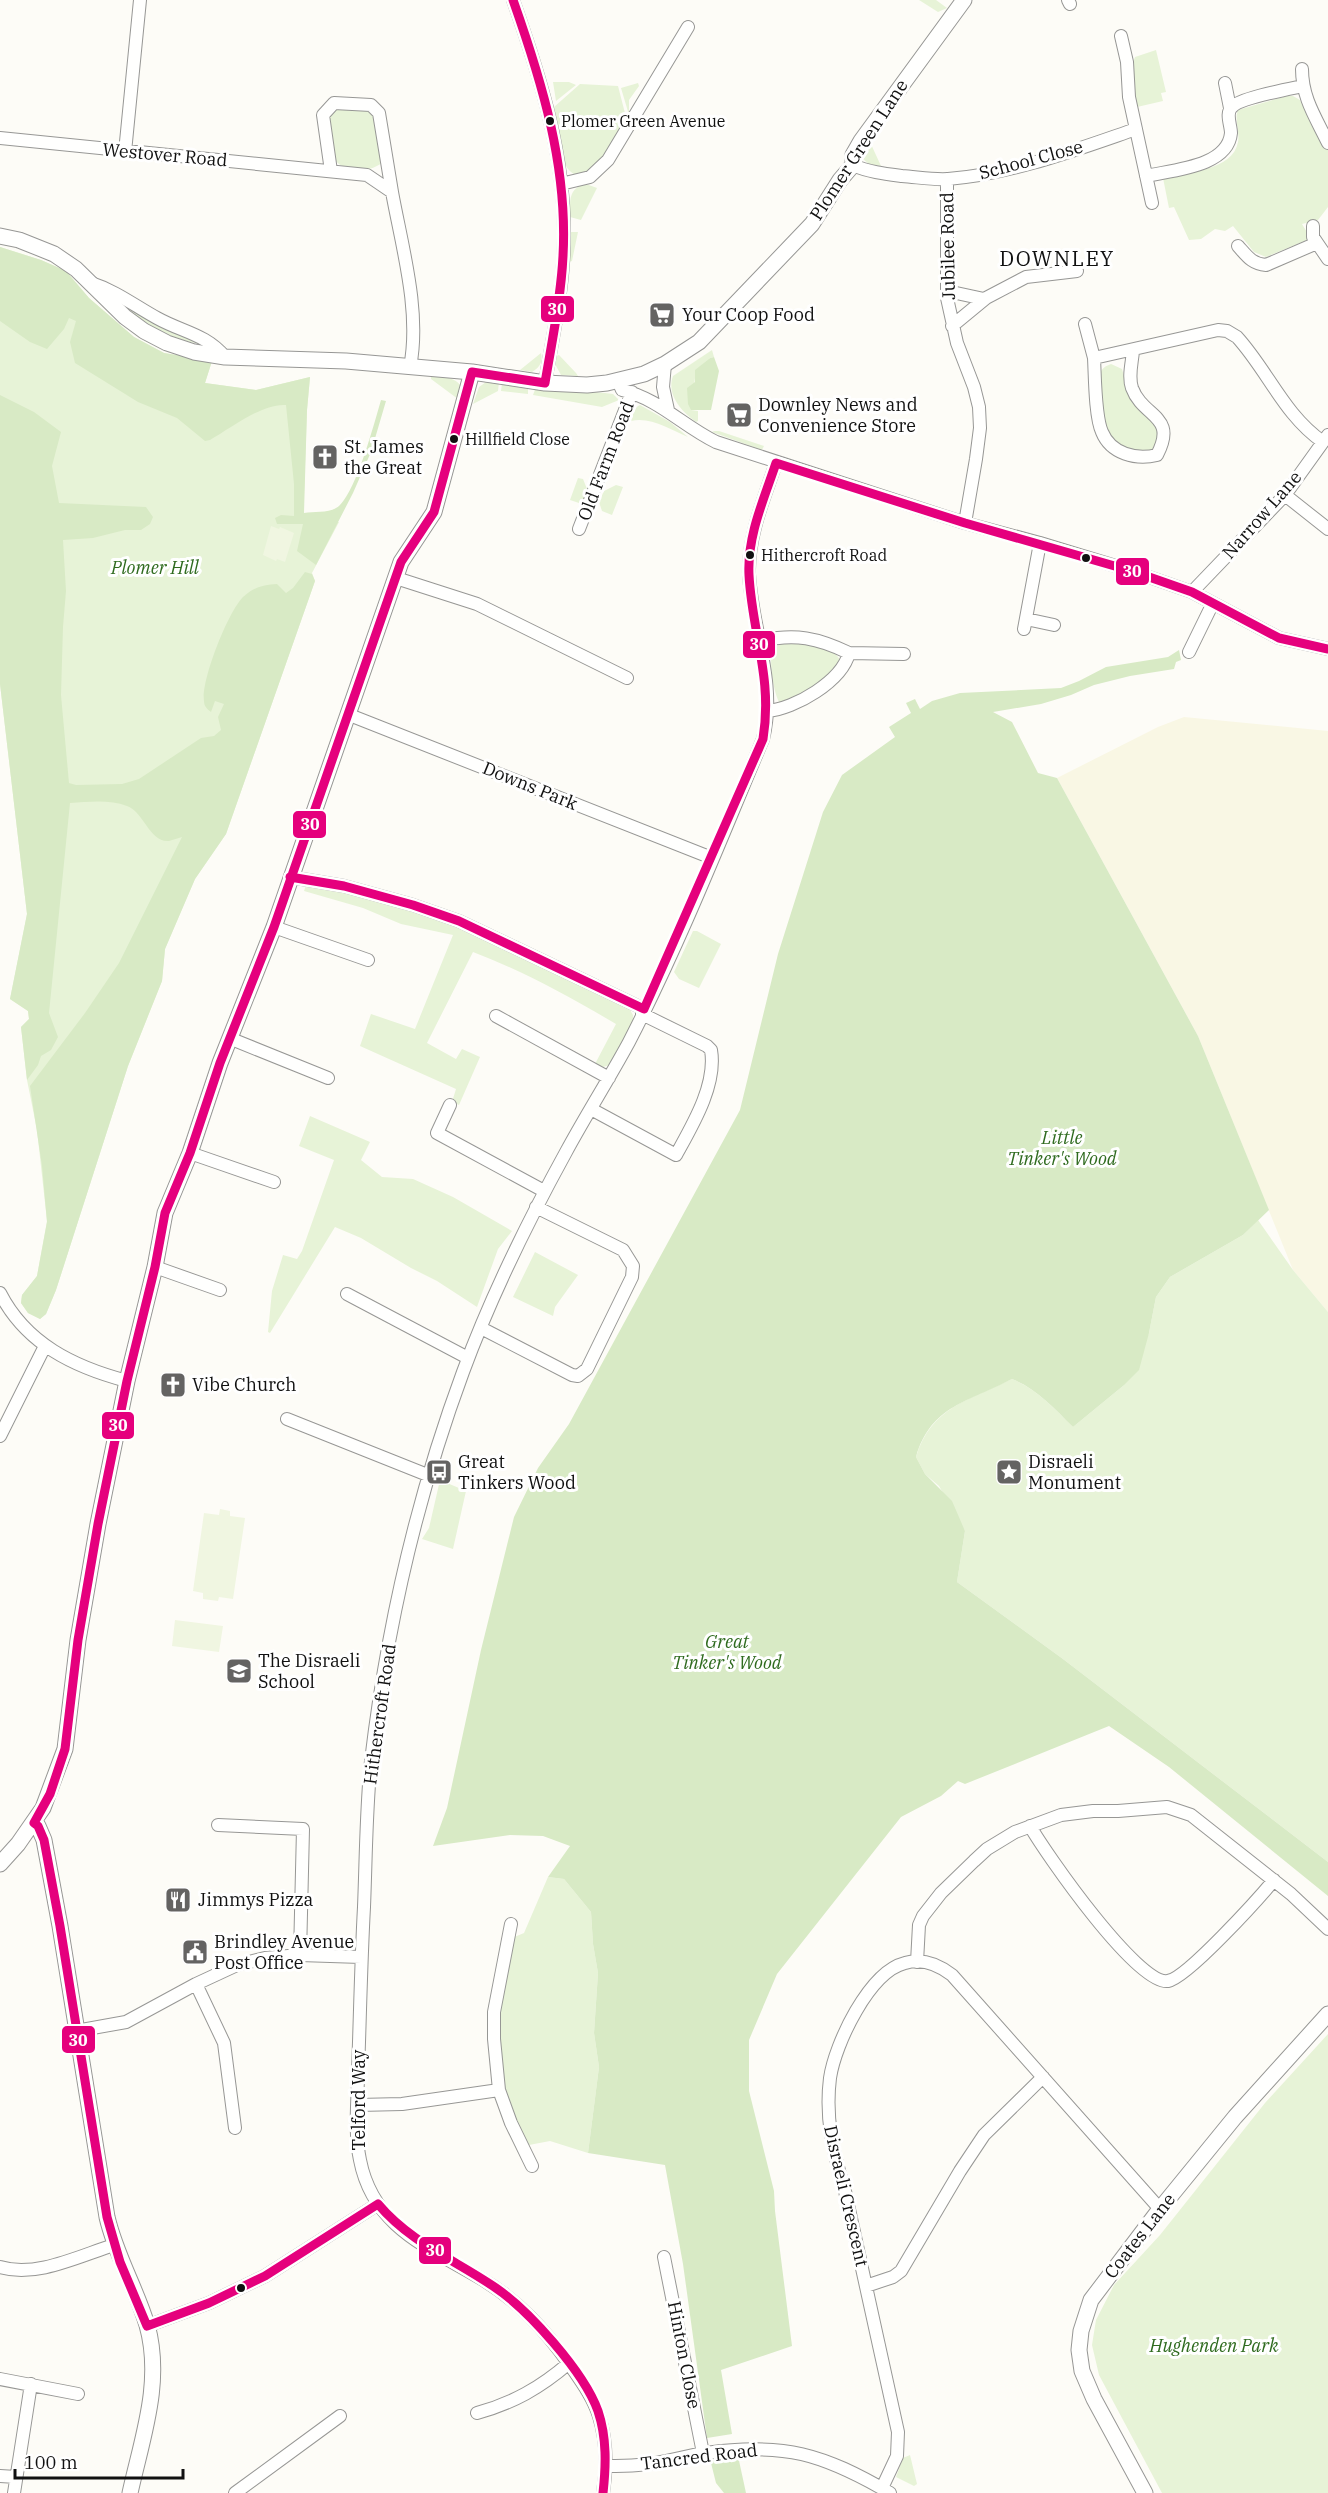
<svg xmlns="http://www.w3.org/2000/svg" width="1328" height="2493" font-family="'IBM Plex Serif',serif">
<rect width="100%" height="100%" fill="#fdfcf7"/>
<path fill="#f9f7e4" d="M 1184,717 L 1328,731 L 1328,1312 L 1293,1270 L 1198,1036 L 1057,778 L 1158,727 Z"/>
<path fill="#e7f3d7" d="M 919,0 L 936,0 L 947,8 L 938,12 Z
M 1156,50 L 1166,92 L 1161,93 L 1163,101 L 1137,107 C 1133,91 1128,72 1135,57 Z
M 553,82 L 569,82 L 576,85 L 556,101 Z
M 638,83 L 639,86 L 629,100 L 629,115 L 621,88 Z
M 580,84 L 618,86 L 626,117 C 619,130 586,199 566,166 C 561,157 557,120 554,107 Z
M 1287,96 L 1293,96 L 1300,100 L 1324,148 L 1328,148 L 1328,207 L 1318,220 L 1302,224 L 1308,234 L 1307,240 L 1266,257 L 1254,252 L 1233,226 L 1225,231 L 1215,229 L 1201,239 L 1189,240 L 1174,207 L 1169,208 L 1163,178 C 1186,172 1233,171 1238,142 C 1240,132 1234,119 1238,110 Z
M 336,108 L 369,109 L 376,119 L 384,161 C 374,172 346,174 336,161 C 330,155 326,122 329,115 C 330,114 336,108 336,108 Z
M 867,140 L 870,142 L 881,166 L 869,164 L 863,159 L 862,150 Z
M 586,184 L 597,188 L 581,220 L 570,217 C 570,201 568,188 586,184 Z
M 571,232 L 578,232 L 572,261 L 569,262 Z
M 0,247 L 41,260 L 66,271 L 89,298 L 134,337 L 164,353 L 212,361 L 205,383 L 256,390 L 310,377 L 307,410 L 303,523 L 339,522 L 312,573 L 315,581 L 226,834 L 195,879 L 165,949 L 162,981 L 128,1066 L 56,1290 L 46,1314 L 40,1319 L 28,1313 L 21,1303 L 22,1295 L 37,1276 L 47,1221 L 37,1130 L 27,1080 L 21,1027 L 29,1019 L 28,1011 L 10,999 L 27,914 L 0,684 Z
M 126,303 L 207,345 C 174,341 148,326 123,306 Z
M 712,350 L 714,357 L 710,358 L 696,370 L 691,410 L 698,411 L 698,421 L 696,422 C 682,412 666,395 673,376 Z
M 541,353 C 543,362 540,367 532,372 L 520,370 Z
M 559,355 L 576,373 L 578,376 L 561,375 L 555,364 L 556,356 Z
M 1111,364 L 1122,369 L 1130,399 L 1157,427 L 1160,433 L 1151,455 L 1127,450 L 1106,434 L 1099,379 C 1100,370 1103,367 1111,364 Z
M 431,375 C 449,377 467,379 462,402 L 431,379 Z
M 486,382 L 499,382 L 498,391 L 473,404 L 479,387 Z
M 502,383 L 528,385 L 528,394 L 501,391 Z
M 536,387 L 605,393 L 613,394 L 619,400 L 602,407 L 533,395 Z
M 640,405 L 670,422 L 688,437 C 671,430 650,416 631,421 C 630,414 634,408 640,405 Z
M 714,431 L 719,431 L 764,446 L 762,450 L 712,432 Z
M 578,478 L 583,479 L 589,494 L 587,501 L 579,503 L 570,500 Z
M 616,485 L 623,487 L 612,515 L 602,511 L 599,502 L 604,491 Z
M 782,643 C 799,643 832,643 840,660 L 840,667 L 793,703 L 780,703 C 774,696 769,662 772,654 C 774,648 777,646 782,643 Z
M 306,885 L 402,904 L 457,925 L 629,1008 L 633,1015 L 633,1023 L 610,1065 L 603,1067 L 595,1064 L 616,1024 C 570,997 523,971 473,952 L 427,1043 L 456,1059 L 462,1049 L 480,1057 L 459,1105 L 452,1102 L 456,1089 L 360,1046 L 371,1014 L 415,1029 L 453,935 L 401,924 L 363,908 L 304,891 Z
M 693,931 L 697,931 L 721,944 L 699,988 L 679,979 L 674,972 Z
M 310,1116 L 370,1142 L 361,1160 L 382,1177 L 413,1179 L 453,1197 L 512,1231 L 498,1249 L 477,1307 L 437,1281 L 411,1268 L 361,1238 L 335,1227 L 270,1333 L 268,1332 L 272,1291 L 283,1255 L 297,1259 L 302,1251 L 334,1160 L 299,1146 Z
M 1258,1220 L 1293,1270 L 1328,1312 L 1328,1862 L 1063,1659 L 957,1582 L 965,1531 L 939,1486 L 925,1474 L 916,1457 C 931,1407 969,1400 1012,1379 C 1036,1388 1057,1411 1073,1427 L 1123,1386 L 1149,1333 L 1156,1297 L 1170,1277 L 1243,1235 Z
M 535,1252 L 578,1275 L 555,1307 L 553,1316 L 513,1297 Z
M 440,1480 L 466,1491 L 453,1549 L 422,1539 L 429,1528 Z
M 548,1877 L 564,1879 L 591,1912 L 593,1944 L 598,1973 L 594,2033 L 599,2067 L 588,2153 L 550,2141 L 529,2145 L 517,2126 L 504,2085 L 497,2021 L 512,1938 L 524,1933 Z
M 1328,2034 L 1328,2493 L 1162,2493 L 1099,2375 L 1092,2345 L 1096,2320 L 1114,2285 L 1160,2235 L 1265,2103 Z
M 910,2455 L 917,2484 L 914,2486 L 896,2477 L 903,2458 Z"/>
<path fill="#d8eac5" d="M 0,247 L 41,260 L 66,271 L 89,298 L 134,337 L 164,353 L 212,361 L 205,383 L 256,390 L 310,377 L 307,410 L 304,513 C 315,511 331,514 340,505 C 357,488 374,424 381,400 L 386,401 L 371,452 L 353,493 L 316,565 L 297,551 L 303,524 L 277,524 L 275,518 L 281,515 L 294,516 L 294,484 L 286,405 C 262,403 230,429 210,440 L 205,441 L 177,418 L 138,402 L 75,363 L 70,342 L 76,321 L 69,318 L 64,329 L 47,349 L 30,342 L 0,321 Z
M 714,357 L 719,371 L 711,410 L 691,410 L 688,404 L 687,388 L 695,382 L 695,370 L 710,358 Z
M 0,395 L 34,412 L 61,432 L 52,466 L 59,503 L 146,507 L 153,517 L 150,524 L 141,530 L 125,530 L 93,538 L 63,540 L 66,591 L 63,627 L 61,695 L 69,783 L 76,785 L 122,784 L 139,779 L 201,738 L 214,736 L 221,730 L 218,717 L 224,704 L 215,701 L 211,712 C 207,709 204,706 204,701 C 201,680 228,612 243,597 C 254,587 263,585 277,584 L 286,593 L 293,588 L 305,572 L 312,574 L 315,581 L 226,834 L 195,879 L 165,949 L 162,981 L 128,1066 L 56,1290 L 46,1314 L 40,1319 L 28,1313 L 21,1303 L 22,1295 L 37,1276 L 47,1222 L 42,1166 L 30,1086 L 85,1013 L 119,963 L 182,837 C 178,838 173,840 169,841 C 150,843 143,811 127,806 C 109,799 88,802 70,803 L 49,1013 L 58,1037 L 51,1050 L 41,1056 L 38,1065 L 27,1080 L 21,1027 L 29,1019 L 28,1011 L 10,999 L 27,914 L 0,684 Z
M 1179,650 L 1181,660 L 1176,662 L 1174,669 L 1130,676 L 1094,685 L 1071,695 L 1041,704 L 993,712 L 1012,722 L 1038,773 L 1057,778 L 1198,1036 L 1269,1210 L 1243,1235 L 1170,1277 L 1156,1297 L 1149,1333 L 1139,1370 L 1123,1386 L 1073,1427 C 1055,1409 1036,1388 1012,1379 C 969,1402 931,1405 916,1457 L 925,1474 L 952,1501 L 965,1531 L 957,1582 L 1063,1659 L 1328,1862 L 1328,1896 L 1169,1767 L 1109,1726 L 965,1784 L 958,1781 L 941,1796 L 901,1817 L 777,1974 L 749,2040 L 749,2091 L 774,2191 L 775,2211 L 792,2346 L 721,2370 L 732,2434 L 707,2438 L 683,2264 L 665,2165 L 588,2153 L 599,2067 L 594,2033 L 598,1973 L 593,1944 L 591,1912 L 564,1879 L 548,1877 L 570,1846 L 543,1836 L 510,1835 L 433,1846 L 447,1808 L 481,1650 L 514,1517 L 538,1468 L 569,1424 L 740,1110 L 778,954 L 823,812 L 842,775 L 895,737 L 889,727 L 911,713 L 906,703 L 915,699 L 920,709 L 932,701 L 960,693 L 1061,688 L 1079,681 L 1106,667 L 1168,657 Z
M 738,2456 L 746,2493 L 724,2493 L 716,2483 L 710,2459 Z"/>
<path fill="#f0f6e1" d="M 271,526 L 279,529 L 280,527 L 294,533 L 285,562 L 277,559 L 276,561 L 263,555 Z
M 220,1509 L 230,1511 L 230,1516 L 245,1518 L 233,1599 L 219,1597 L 218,1601 L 203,1599 L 203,1593 L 193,1591 L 204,1513 L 219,1515 Z
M 175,1620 L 223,1626 L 219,1652 L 172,1646 Z"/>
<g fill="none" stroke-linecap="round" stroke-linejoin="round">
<defs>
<path id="minor" d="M 513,0 C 540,76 565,155 564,237 C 564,286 553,335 545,383
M 1068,0 L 1070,4
M 1121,36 L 1127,62 L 1129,97 L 1152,203
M 1302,69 C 1302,98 1316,118 1328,143
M 1225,83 L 1230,108
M 0,138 L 367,175 L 392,192 C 402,247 421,312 410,367
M 125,152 L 140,0
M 853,165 C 868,172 886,174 902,176 C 917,177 933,180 948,179 C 1012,174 1075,150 1136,129
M 331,171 L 323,115 L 334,103 L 371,105 L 379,113 L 392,192
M 1146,176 C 1172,170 1228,167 1231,133 C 1231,125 1225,113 1232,107 C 1240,98 1289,89 1303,86
M 947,179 L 947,298 L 957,343 L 974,387 L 979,407 L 980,428 L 976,459 L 965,523
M 561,184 L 590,177 L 608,160 L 688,27
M 1313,226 L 1313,237 L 1328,259
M 1238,246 C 1247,256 1252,264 1266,265 L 1317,243
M 91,283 C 116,291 135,306 157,318 C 182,332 206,334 225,357
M 947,291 L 984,299
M 1085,324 L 1094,358
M 952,326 L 986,298 L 1026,277 L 1077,271
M 1133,351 C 1132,363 1128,376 1132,388 C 1143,418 1178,415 1157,455 C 1136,460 1111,454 1102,432 C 1095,417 1095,376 1094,358 L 1218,330 L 1227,331 L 1237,337 C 1268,371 1284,415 1323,442
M 665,364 L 663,387 L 668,410
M 618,381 L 622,390 C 659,399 683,426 716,442 L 965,523 L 1040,543 L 1132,571 L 1192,592 L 1279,638 L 1328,649
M 1285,495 L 1328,529
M 579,529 L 632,392
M 396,578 L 477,604 L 627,678
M 1192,592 L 1285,495 L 1328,435
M 1026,619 L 1054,625
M 1024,629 L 1040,543
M 761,641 C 795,633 818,638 849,653 C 842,681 795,709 767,711
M 1189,652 L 1213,603
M 849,653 L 904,654
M 347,714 L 712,858
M 290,877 L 344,886 L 413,905 L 459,921 L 644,1009
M 274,927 L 368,960
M 496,1016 L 609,1078
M 229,1038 L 328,1078
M 450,1105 L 437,1133 L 544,1191
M 591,1109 L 676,1155 C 692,1126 717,1085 711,1050 L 707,1046 L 642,1014
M 190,1153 L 274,1182
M 155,1267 L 220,1290
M 0,1293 C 26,1344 74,1367 127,1381
M 347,1294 L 468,1358
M 481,1328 L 572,1375 L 578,1376 L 587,1369 L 632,1277 L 633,1266 L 623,1250 L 536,1207
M 287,1419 L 430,1476
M 0,1436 L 45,1346
M 218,1825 L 303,1829 L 300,1955
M 1030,1826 C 1046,1854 1138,1986 1168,1981 C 1187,1978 1259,1898 1274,1880
M 917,1962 L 919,1925 L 923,1916 L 941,1893 L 974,1861 L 987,1849 L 1015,1832 L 1061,1815 L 1093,1811 L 1118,1811 L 1167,1807 L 1191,1815 L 1291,1894 L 1328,1929
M 196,1984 L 224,2043 L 235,2128
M 76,2031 L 126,2022 L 196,1984 L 237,1965 L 265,1958 L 300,1955 L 361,1957
M 499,2090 L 494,2039 L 494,2012 L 511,1924
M 358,2105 L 402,2104 L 499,2090 L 511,2123 L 532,2166
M 664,2257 L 703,2453
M 0,2267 C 36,2278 79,2256 114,2245
M 866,2286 L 893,2277 L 901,2271 L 960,2171 L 984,2135 L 1043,2077
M 147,2326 L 209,2303 L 265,2276 L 378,2204
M 0,2379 L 78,2394
M 477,2413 C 513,2403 540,2388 569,2363
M 605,2466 C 616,2466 627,2466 638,2465 C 661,2464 683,2456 706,2453 C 784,2442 823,2454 890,2493
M 0,2476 L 16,2477
M 882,2488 L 897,2456 L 898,2432 L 845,2191 C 833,2153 825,2118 830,2078 C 835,2044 869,1972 905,1963 C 922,1958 939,1965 952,1975 L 1160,2209
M 14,2493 L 31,2384
M 235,2493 L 340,2416
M 603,2493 C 607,2467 607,2441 599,2416 C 593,2397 581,2381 570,2365 C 545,2330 518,2300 480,2278 C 428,2247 373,2227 360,2160 C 354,2132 358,2101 358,2072 C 360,2017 361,1962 364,1907 C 366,1858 366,1809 371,1761 C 387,1626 416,1499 463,1372 C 491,1296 527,1223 566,1152 C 586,1115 609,1079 629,1042 C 679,945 721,839 763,739 C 777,682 752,630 749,574 C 748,535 764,499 776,463"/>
<path id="tertiary" d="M 0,236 L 19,240 L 54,254 L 76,269 L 125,317 L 144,331 L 167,343 L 194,352 L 225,357 L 346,361 L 472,372 L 545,383 L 587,385 L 607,383 L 644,374 L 665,364 L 699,342 L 812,224 L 840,180 L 853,165 L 853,155 L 861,141 L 964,0
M 34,1823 L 38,1826 L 44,1840 L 60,1926 L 107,2217 C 116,2256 136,2288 147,2325 C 163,2382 142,2438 130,2493
M 0,1864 L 18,1844 L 43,1808 L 65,1749 L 78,1640 L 98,1524 L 127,1381 L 155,1267 L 165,1213 L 190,1153 L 220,1063 L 274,927 L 401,562 L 434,512 L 472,372
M 1145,2493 L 1094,2399 L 1082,2371 L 1079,2350 L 1081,2331 L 1091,2300 L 1160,2209 L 1235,2117 L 1328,2014"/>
</defs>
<use href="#minor" stroke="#979795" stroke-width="14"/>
<use href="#tertiary" stroke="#979795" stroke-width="17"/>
<use href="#minor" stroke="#fffffe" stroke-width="12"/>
<use href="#tertiary" stroke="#fffffe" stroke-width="15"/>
<defs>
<path id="bus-1" d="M 513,0 C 542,82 568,167 563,256 C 561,298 552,341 545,383 L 472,372 L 434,512 L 401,562 L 274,927 L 220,1063 L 190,1153 L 165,1213 L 155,1267 L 127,1381 L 98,1524 L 78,1640 L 65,1749 L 50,1794 L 34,1823 L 38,1826 L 44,1840 L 60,1926 L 107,2217 L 120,2262 L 147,2326 L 209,2303 L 265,2276 L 378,2204 C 410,2242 453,2259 493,2286 C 528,2309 584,2372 598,2411 C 607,2438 606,2466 603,2493
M 290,877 L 344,886 L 413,905 L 459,921 L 644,1009 L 763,739 C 773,678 752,633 749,575 C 747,536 764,499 776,463 L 965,523 L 1132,571 L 1192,592 L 1279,638 L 1328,649"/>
</defs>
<use href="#bus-1" stroke="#fff" stroke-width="14"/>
<use href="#bus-1" stroke="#e5007d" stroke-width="9"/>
</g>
<defs>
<symbol id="supermarket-square" viewBox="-11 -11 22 22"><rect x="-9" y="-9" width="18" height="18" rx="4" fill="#646362" stroke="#fff"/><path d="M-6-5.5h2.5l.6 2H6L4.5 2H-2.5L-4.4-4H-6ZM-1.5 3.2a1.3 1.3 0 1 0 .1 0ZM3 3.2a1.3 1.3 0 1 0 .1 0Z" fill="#fff"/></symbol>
<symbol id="church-square" viewBox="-11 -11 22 22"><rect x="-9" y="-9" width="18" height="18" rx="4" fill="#646362" stroke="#fff"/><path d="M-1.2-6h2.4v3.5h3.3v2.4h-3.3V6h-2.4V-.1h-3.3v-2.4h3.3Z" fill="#fff"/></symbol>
<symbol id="bus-square" viewBox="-11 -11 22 22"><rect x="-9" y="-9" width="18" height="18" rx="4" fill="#646362" stroke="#fff"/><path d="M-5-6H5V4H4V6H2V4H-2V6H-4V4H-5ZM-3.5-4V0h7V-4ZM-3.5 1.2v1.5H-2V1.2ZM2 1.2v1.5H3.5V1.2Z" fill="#fff"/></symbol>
<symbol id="sight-square" viewBox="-11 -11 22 22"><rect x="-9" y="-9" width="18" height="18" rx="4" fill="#646362" stroke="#fff"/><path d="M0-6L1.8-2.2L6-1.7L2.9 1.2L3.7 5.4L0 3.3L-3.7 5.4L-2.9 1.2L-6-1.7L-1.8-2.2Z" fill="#fff"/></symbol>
<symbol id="school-square" viewBox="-11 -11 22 22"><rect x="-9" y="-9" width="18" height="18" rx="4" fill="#646362" stroke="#fff"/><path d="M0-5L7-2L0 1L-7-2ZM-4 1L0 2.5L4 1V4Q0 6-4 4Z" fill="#fff"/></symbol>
<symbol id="restaurant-square" viewBox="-11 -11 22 22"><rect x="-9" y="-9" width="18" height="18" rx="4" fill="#646362" stroke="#fff"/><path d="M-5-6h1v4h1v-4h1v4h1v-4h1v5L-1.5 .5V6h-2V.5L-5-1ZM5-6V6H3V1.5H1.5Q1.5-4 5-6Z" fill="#fff"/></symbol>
<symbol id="civic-square" viewBox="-11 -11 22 22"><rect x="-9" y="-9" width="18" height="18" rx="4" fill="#646362" stroke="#fff"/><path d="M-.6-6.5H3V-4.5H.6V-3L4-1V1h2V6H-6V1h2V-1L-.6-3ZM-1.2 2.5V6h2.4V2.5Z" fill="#fff"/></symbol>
</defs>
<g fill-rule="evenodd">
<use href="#supermarket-square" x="647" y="300" width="30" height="30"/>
<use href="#supermarket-square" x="724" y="400" width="30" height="30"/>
<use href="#church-square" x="310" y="442" width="30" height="30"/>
<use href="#church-square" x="158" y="1370" width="30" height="30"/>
<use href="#bus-square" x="424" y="1457" width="30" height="30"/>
<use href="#sight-square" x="994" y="1457" width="30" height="30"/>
<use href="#school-square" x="224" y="1656" width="30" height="30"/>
<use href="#restaurant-square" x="163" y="1885" width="30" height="30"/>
<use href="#civic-square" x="180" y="1937" width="30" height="30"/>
</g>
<g fill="#111" stroke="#fff" stroke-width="2">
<circle cx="550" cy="121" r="5"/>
<circle cx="454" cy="439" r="5"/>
<circle cx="750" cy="555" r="5"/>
<circle cx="1086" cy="558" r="5"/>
<circle cx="241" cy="2288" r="5"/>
</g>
<g text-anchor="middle" stroke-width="6" stroke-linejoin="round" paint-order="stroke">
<g font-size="16" fill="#111" stroke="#fff" text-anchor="start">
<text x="561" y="127">Plomer Green Avenue</text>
<text x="465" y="445">Hillfield Close</text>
<text x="761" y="561">Hithercroft Road</text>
</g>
<g font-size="18" fill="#111" stroke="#fff">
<text transform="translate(859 150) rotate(-57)" y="6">Plomer Green Lane</text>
<text transform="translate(165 155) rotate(5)" y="6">Westover Road</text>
<text transform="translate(1031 160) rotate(-15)" y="6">School Close</text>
<text transform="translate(948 246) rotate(-91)" y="6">Jubilee Road</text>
<text transform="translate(606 461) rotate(-69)" y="6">Old Farm Road</text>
<text transform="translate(1262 515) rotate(-49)" y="6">Narrow Lane</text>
<text transform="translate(530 786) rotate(22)" y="6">Downs Park</text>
<text transform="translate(380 1714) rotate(-82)" y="6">Hithercroft Road</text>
<text transform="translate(359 2100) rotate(-90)" y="6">Telford Way</text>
<text transform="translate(846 2196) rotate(77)" y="6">Disraeli Crescent</text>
<text transform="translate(1140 2236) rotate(-52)" y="6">Coates Lane</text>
<text transform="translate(684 2355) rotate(79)" y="6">Hinton Close</text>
<text transform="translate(699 2457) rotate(-7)" y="6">Tancred Road</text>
</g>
<g font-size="18" fill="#111" stroke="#fff" text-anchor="start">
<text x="682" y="321">Your Coop Food</text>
<text x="758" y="411">Downley News and<tspan x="758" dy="21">Convenience Store</tspan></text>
<text x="344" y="453">St. James<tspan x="344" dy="21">the Great</tspan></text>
<text x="192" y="1391">Vibe Church</text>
<text x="458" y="1468">Great<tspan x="458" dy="21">Tinkers Wood</tspan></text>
<text x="1028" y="1468">Disraeli<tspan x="1028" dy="21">Monument</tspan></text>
<text x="258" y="1667">The Disraeli<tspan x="258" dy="21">School</tspan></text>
<text x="198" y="1906">Jimmys Pizza</text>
<text x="214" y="1948">Brindley Avenue<tspan x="214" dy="21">Post Office</tspan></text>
</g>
<g font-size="18" font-style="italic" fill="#2f6b1f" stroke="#fff">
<text x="155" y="574">Plomer Hill</text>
<text x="1062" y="1144">Little<tspan x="1062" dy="21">Tinker's Wood</tspan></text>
<text x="727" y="1648">Great<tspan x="727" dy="21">Tinker's Wood</tspan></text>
<text x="1214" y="2352">Hughenden Park</text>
</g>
<g font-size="21" letter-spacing="1.5" fill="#111" stroke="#fff">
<text x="1057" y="266">DOWNLEY</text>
</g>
</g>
<g stroke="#fff" stroke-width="2">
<rect x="540" y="295" width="35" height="28" rx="6" fill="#e5007d"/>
<rect x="1115" y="557" width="35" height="29" rx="6" fill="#e5007d"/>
<rect x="742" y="630" width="34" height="29" rx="6" fill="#e5007d"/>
<rect x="292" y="810" width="35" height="29" rx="6" fill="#e5007d"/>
<rect x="101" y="1411" width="34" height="29" rx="6" fill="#e5007d"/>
<rect x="61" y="2025" width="35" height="29" rx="6" fill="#e5007d"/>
<rect x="418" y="2236" width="34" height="29" rx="6" fill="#e5007d"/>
</g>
<g font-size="16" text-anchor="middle" font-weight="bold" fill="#fff">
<text x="557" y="315">30</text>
<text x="1132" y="577">30</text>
<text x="759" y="650">30</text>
<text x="310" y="830">30</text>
<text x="118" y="1431">30</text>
<text x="78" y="2046">30</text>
<text x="435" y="2256">30</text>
</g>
<path d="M15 2469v9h168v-9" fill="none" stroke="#111111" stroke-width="3"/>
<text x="24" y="2469" font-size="18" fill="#111111" stroke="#ffffff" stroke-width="4.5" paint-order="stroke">100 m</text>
</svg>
